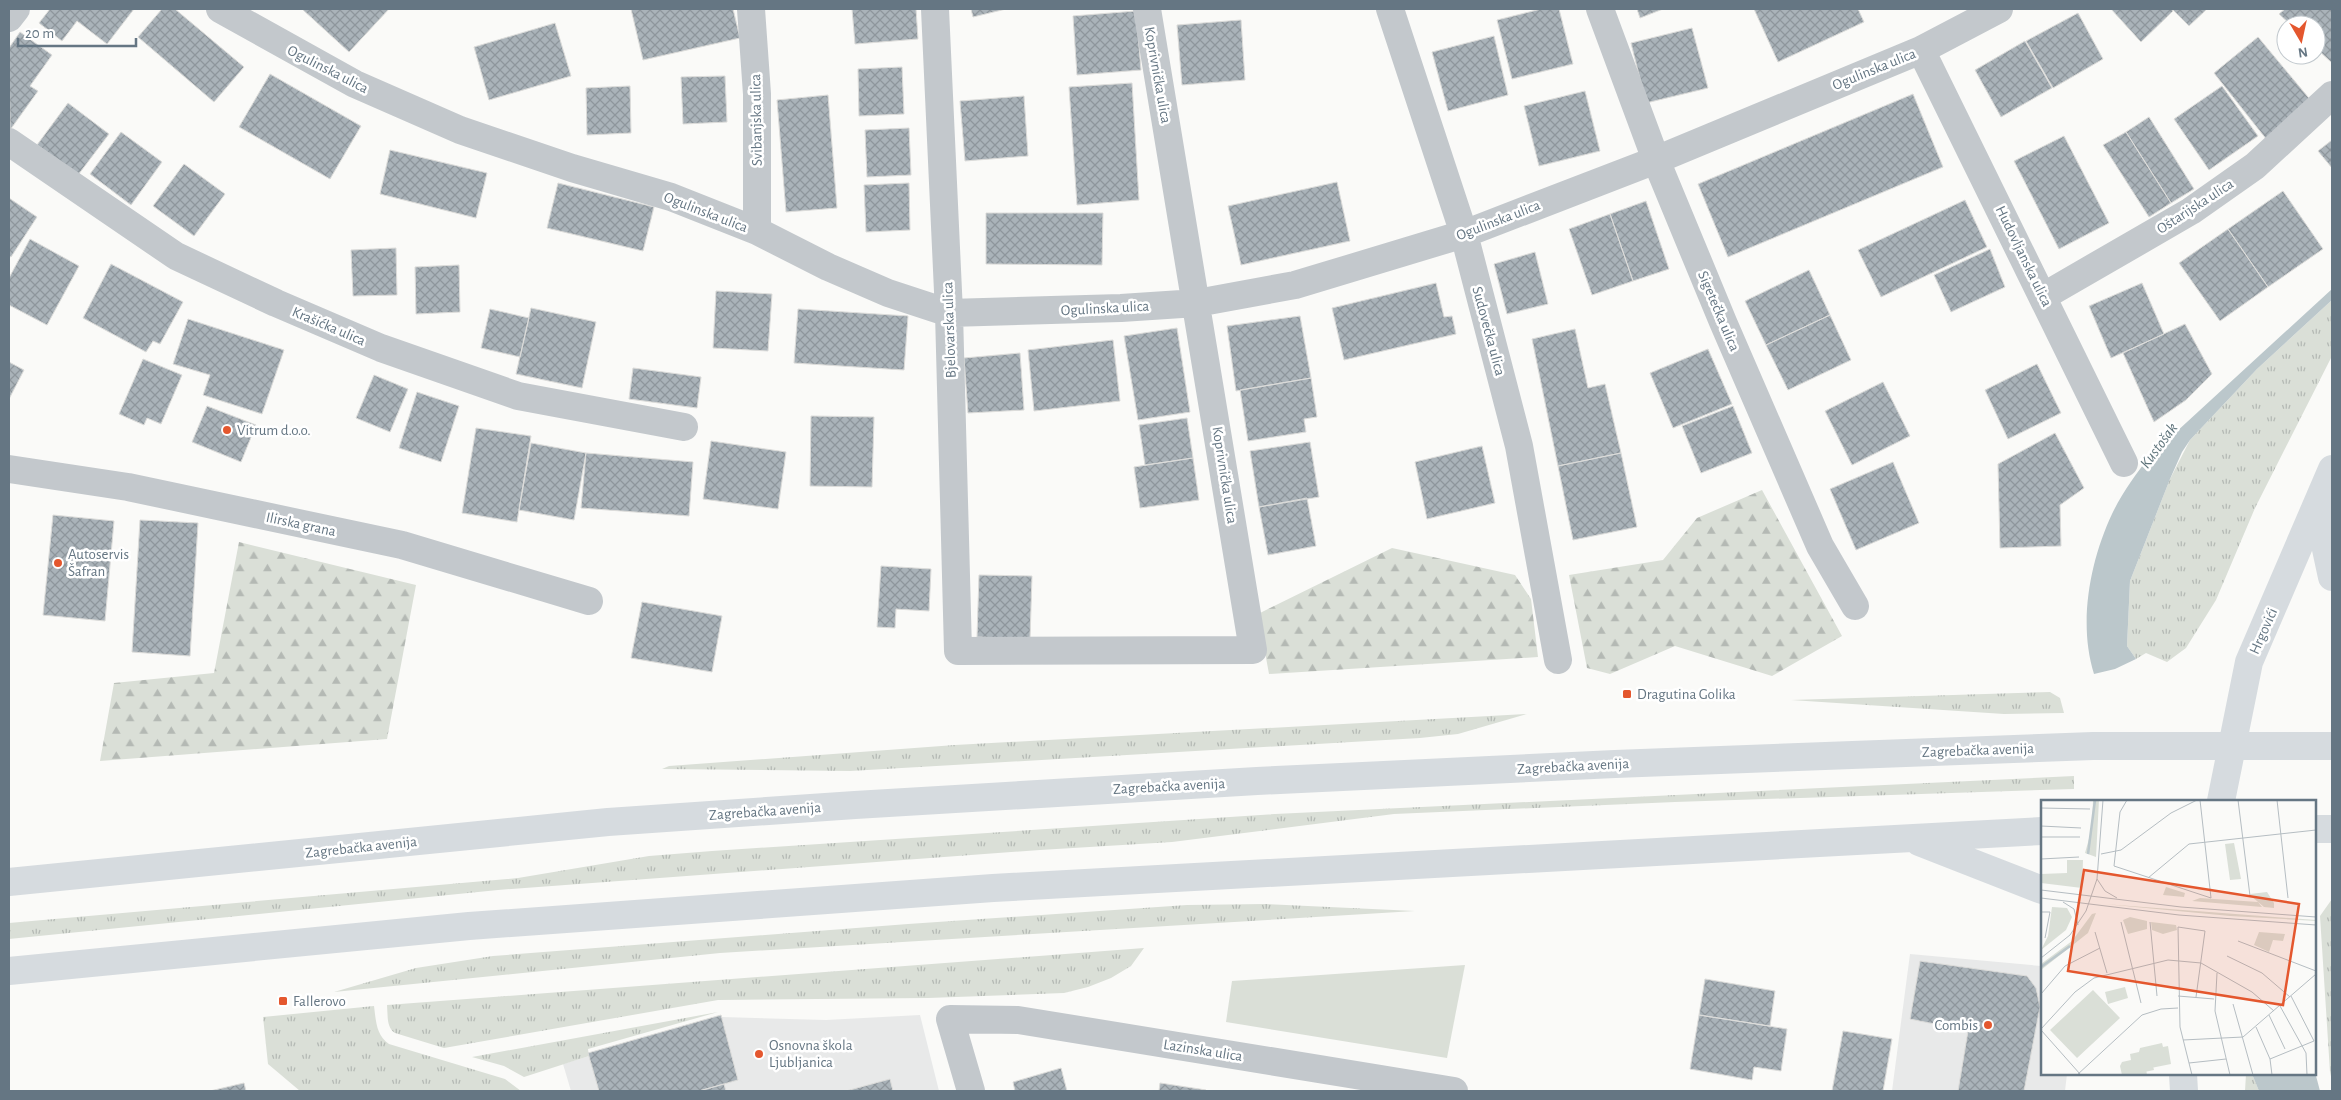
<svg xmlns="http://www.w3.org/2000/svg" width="2341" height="1100" font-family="'Alegreya Sans',sans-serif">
<defs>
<pattern id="grass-tufts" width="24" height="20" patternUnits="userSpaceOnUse" patternTransform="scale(1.25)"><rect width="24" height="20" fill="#dadfd7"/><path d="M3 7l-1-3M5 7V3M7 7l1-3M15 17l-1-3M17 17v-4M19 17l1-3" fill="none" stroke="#b4b9b4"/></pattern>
<pattern id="forest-firs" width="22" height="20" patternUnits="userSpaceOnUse" patternTransform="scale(1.25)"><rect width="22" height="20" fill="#dadfd7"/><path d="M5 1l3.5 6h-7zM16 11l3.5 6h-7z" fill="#b4b9b4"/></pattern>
<pattern id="building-cross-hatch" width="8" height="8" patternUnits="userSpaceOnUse" patternTransform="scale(1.25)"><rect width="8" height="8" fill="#aab3b9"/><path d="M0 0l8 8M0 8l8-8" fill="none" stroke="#8e969c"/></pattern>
</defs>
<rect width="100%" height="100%" fill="#fafaf8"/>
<path fill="#e8e9e9" d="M 1910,954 L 2041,966 L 2042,1074 L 2067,1074 L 2065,1091 L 1892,1091 Z
M 721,1015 L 722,1017 L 826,1020 L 920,1015 L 939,1091 L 571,1091 L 563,1064 L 589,1056 L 588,1053 Z"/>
<path fill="url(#grass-tufts)" d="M 2332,300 L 2332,356 L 2255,508 L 2216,600 L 2186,648 L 2167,662 L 2146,653 L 2136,659 L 2127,646 L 2130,581 L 2170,479 L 2190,440 L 2257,369 Z
M 2050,692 L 2060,698 L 2064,713 L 2004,714 L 1791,700 Z
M 1527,714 L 1458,734 L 1420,738 L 850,771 L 662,769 L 669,766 L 955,745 Z
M 2074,776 L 2074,789 L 1675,802 L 1394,814 L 1172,842 L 1040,850 L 498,890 L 9,939 L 9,923 L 518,878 L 649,856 L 712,851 L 1275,814 Z
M 2332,899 L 2332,1081 L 2330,1072 L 2320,916 Z
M 1265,904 L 1415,911 L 720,953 L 334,992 L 416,968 L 493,956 L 908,924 L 1187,905 Z
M 1144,948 L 1131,966 L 1111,978 L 1088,987 L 1064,993 L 928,998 L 718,1000 L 444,1048 L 395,1033 C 386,1027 388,1015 387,1005 Z
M 374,1006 C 376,1021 376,1035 389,1044 L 505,1079 L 521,1091 L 300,1091 L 268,1064 L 263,1017 Z
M 718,1012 L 588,1049 L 589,1056 L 524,1077 L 504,1066 L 472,1057 Z
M 2246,1074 L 2252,1074 L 2259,1091 L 2245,1091 Z"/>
<path fill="url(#forest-firs)" d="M 1762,490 L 1842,636 L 1772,676 L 1675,646 L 1610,674 L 1587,668 L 1569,575 L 1663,560 L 1697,518 Z
M 239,542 L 416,585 L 387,739 L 100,761 L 114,683 L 214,673 Z
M 1392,548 L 1515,575 L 1531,599 L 1538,657 L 1269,674 L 1258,614 Z"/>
<path fill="#dadfd7" d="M 1465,965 L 1447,1058 L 1226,1022 L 1232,981 Z"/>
<path fill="#bbc7cb" d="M 2332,289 L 2332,300 L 2257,369 L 2190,440 L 2182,452 L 2170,479 L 2130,581 L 2127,646 L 2136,659 L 2115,669 L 2094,674 C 2078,623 2090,561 2112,514 C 2122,493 2136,474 2150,456 Z
M 2315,1072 L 2320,1091 L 2259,1091 L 2252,1074 L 2315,1074 Z"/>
<path fill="url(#building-cross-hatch)" stroke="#dcdcda" d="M 50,9 L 134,9 L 107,44 L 77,21 L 62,41 L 39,23 Z
M 162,9 L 175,9 L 244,67 L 214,102 L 138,37 Z
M 302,9 L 389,9 L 349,52 Z
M 631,9 L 733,9 L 740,38 L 643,60 Z
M 852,9 L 916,9 L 918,39 L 855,44 Z
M 971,9 L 1006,9 L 973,17 Z
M 1541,9 L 1559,9 L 1573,64 L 1512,79 L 1497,20 Z
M 1637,9 L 1663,9 L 1640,18 Z
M 1754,9 L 1858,9 L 1864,22 L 1778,62 Z
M 2111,9 L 2172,9 L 2173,11 L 2141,42 Z
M 2172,9 L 2207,9 L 2189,26 Z
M 2285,9 L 2332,9 L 2332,63 L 2316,48 L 2316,25 L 2291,25 L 2279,14 Z
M 1136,11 L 1141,70 L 1077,75 L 1073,16 Z
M 2078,13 L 2103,59 L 2053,88 L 2026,41 Z
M 1241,20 L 1245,80 L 1182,85 L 1177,25 Z
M 555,23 L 571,76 L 489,100 L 474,47 Z
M 1692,28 L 1708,88 L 1646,103 L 1631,43 Z
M 20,32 L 52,55 L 30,86 L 38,91 L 10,130 L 9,48 Z
M 1494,36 L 1508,95 L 1448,111 L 1432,52 Z
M 2258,37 L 2313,103 L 2267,140 L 2214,73 Z
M 2025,41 L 2052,88 L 2001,117 L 1975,70 Z
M 902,67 L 904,114 L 859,116 L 858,69 Z
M 270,74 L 361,126 L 330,179 L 239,127 Z
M 725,76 L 727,122 L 683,124 L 681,77 Z
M 1132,83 L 1139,200 L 1077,205 L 1069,87 Z
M 630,86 L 631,133 L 587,135 L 586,88 Z
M 2222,86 L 2258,136 L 2209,170 L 2174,119 Z
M 1585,91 L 1600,151 L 1539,166 L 1524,106 Z
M 1913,94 L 1943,167 L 1728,257 L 1698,184 Z
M 828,95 L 837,208 L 786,212 L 777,100 Z
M 1024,96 L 1028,156 L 965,161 L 960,101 Z
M 68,103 L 109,134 L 78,175 L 37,145 Z
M 2149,117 L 2194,189 L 2171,203 L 2126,132 Z
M 909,128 L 911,175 L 867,177 L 865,130 Z
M 121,132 L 162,162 L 131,205 L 90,174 Z
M 2126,132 L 2171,203 L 2149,217 L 2103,145 Z
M 2064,136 L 2109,223 L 2059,249 L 2014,161 Z
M 2332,140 L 2332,168 L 2318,151 Z
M 390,150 L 487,173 L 476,218 L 380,194 Z
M 184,164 L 225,194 L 194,236 L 153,206 Z
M 1337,182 L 1350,241 L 1241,265 L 1228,206 Z
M 558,183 L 654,207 L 643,251 L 547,228 Z
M 909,183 L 910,230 L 866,232 L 864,185 Z
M 2283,191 L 2323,249 L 2268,287 L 2228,229 Z
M 9,198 L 37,217 L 11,257 L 9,256 Z
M 1965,200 L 1987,247 L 1881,297 L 1858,250 Z
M 1646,201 L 1669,269 L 1633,281 L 1610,214 Z
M 986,213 L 1103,213 L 1102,265 L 986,264 Z
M 1610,214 L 1633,281 L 1592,295 L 1569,229 Z
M 2228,229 L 2268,287 L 2220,321 L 2179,263 Z
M 30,239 L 79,266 L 47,325 L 9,305 L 9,278 Z
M 396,248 L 397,295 L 353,296 L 351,250 Z
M 1990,249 L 2005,287 L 1951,312 L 1934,275 Z
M 1535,252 L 1548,304 L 1507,314 L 1494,264 Z
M 111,264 L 183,302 L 160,344 L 153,341 L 146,352 L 83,318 Z
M 459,265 L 460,312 L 416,314 L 415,267 Z
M 1809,270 L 1830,315 L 1766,345 L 1745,301 Z
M 1436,283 L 1444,317 L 1452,316 L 1456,334 L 1344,360 L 1332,308 Z
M 2142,283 L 2164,334 L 2111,358 L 2089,306 Z
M 716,291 L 772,294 L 768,351 L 713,348 Z
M 531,308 L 596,322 L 582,388 L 516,374 Z
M 490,309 L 529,318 L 520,357 L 481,348 Z
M 798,309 L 908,316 L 904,370 L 794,363 Z
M 1830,315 L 1851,360 L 1788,390 L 1766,345 Z
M 1300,316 L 1311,378 L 1236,391 L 1227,326 Z
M 188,319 L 284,350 L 262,414 L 203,395 L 210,375 L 173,364 Z
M 2185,324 L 2212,374 L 2186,400 L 2154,422 L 2123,353 Z
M 1177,328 L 1190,412 L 1138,420 L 1124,336 Z
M 1575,329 L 1588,388 L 1605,384 L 1621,453 L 1558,466 L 1532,339 Z
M 1113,340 L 1120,401 L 1034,411 L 1028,350 Z
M 1708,349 L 1732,404 L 1673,428 L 1650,373 Z
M 1020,353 L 1024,410 L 968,413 L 964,358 Z
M 143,359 L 182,375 L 161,424 L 147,418 L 144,425 L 119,414 Z
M 9,362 L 24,370 L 9,399 Z
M 2037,364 L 2061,413 L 2008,439 L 1985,390 Z
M 633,368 L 701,377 L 697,408 L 629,399 Z
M 374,375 L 408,389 L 390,432 L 356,418 Z
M 1311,378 L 1317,417 L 1304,419 L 1306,432 L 1248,441 L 1240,390 Z
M 1883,382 L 1910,436 L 1852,465 L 1825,411 Z
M 417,392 L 459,406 L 441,462 L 399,448 Z
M 207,406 L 256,425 L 241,462 L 192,442 Z
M 1733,406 L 1752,453 L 1701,473 L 1682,426 Z
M 811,416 L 874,417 L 872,487 L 810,486 Z
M 1187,418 L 1193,458 L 1145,465 L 1139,425 Z
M 476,428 L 531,436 L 517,522 L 462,513 Z
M 2055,433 L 2084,488 L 2060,505 L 2061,546 L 2000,548 L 1998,464 Z
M 711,441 L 786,452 L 778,509 L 703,499 Z
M 1310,442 L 1319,497 L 1259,507 L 1250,451 Z
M 531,443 L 586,453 L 574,520 L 519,510 Z
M 1482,446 L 1495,503 L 1427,519 L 1415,462 Z
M 586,453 L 693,462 L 689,516 L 581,508 Z
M 1621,453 L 1637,527 L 1573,540 L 1558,466 Z
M 1193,458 L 1199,500 L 1140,508 L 1134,467 Z
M 1893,462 L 1919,523 L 1856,550 L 1830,489 Z
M 1307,498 L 1316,546 L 1268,555 L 1259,507 Z
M 53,515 L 114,521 L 105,621 L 43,615 Z
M 140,520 L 198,523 L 190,656 L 132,652 Z
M 881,566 L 931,569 L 929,611 L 896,609 L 895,628 L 877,627 Z
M 979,575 L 1032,576 L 1030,639 L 977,637 Z
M 642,602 L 722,616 L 712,672 L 631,658 Z
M 1920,961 L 2027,976 L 2036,988 L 2040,1007 L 2024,1091 L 1958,1091 L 1968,1031 L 1910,1019 Z
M 1705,979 L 1775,991 L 1770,1026 L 1699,1015 Z
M 721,1015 L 738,1080 L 699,1091 L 599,1091 L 588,1053 Z
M 1699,1015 L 1787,1029 L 1781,1071 L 1754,1067 L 1752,1080 L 1690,1069 Z
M 1843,1031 L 1892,1039 L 1883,1091 L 1832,1091 Z
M 1061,1068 L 1067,1091 L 1015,1091 L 1013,1082 Z
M 890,1079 L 893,1091 L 846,1091 Z
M 244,1083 L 246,1091 L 210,1091 Z
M 1160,1083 L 1206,1090 L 1206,1091 L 1159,1091 Z
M 724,1084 L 726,1091 L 699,1091 Z"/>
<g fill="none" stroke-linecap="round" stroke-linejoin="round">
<path stroke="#c3c8cc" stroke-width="28" d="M 220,9 L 355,84 L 460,130 L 572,168 L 671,197 L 757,231 L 828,267 L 888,293 L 949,313 L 1121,308 L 1197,303 L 1295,285 L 1464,234 L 1656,160 L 1921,50 L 1999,9
M 751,9 L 757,94 L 757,231
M 935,9 L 949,313 L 958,651 L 1253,650 L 1147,9
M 1390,9 L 1464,234 L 1519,446 L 1558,660
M 1600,9 L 1656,160 L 1723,322 L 1820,546 L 1855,606
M 9,18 L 16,9
M 1921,50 L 2124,463
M 9,142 L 176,256 L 276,303 L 381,348 L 518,396 L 684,427
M 2044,296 L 2191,211 L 2255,166 L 2332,95
M 9,469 L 128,487 L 402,545 L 589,601
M 971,1091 L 950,1019 L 1018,1020 L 1454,1091"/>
<path stroke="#d6dbdf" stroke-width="28" d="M 2317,507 L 2332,577
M 2221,801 L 2249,662 L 2332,469
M 2315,829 L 2332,829
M 1919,842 L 2042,890
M 9,882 L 608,822 L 855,805 L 1257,781 L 1615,764 L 2093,746 L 2332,746
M 9,971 L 469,926 L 993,888 L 2042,831
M 2183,1074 L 2184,1091"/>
</g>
<g fill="#e4572e" stroke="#fff" stroke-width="2">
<circle cx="227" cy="430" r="5"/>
<circle cx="58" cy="563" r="5"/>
<rect x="1622" y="689" width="10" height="10" rx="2.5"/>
<rect x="278" y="996" width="10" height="10" rx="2.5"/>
<circle cx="1988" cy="1025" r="5"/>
<circle cx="759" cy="1054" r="5"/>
</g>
<g text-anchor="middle" stroke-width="5" stroke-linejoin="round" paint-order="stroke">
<g font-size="15" fill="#657683" stroke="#fff">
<text transform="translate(328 69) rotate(27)" y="5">Ogulinska ulica</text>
<text transform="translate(1874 69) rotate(-22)" y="5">Ogulinska ulica</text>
<text transform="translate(1158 75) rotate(80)" y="5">Koprivnička ulica</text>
<text transform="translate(756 120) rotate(-91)" y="5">Svibanjska ulica</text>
<text transform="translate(2195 206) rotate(-33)" y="5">Oštarijska ulica</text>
<text transform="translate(706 212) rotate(21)" y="5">Ogulinska ulica</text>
<text transform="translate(1498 220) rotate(-21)" y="5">Ogulinska ulica</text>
<text transform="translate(2024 256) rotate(64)" y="5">Hudovljanska ulica</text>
<text transform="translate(1105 308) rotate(-3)" y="5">Ogulinska ulica</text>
<text transform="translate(1719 311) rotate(67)" y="5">Sigetečka ulica</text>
<text transform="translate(329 326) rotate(23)" y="5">Krašićka ulica</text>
<text transform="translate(949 330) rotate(-92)" y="5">Bjelovarska ulica</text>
<text transform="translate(1489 331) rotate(75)" y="5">Sudovečka ulica</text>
<text transform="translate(1225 475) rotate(81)" y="5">Koprivnička ulica</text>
<text transform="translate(301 524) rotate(12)" y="5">Ilirska grana</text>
<text transform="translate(2263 631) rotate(-66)" y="5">Hrgovići</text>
<text transform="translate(1978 750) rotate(-2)" y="5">Zagrebačka avenija</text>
<text transform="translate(1573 766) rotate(-3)" y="5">Zagrebačka avenija</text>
<text transform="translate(1169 786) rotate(-3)" y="5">Zagrebačka avenija</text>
<text transform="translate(765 811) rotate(-4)" y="5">Zagrebačka avenija</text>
<text transform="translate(361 847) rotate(-6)" y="5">Zagrebačka avenija</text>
<text transform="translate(1203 1050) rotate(9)" y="5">Lazinska ulica</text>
</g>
<g font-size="15" fill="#657683" stroke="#fff" text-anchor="start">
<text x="237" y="435">Vitrum d.o.o.</text>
<text x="68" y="559">Autoservis<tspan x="68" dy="17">Šafran</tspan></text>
<text x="1637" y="699">Dragutina Golika</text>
<text x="293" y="1006">Fallerovo</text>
<text x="1978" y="1030" text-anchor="end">Combis</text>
<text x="769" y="1050">Osnovna škola<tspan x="769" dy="17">Ljubljanica</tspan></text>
</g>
<g font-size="16" font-style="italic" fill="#60757c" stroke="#fff">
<text transform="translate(2158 445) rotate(-54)" y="6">Kustošak</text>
</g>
</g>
<g transform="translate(2041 800)">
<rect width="275" height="275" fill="#fafaf8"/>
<path d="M 52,0 L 58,0 L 55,57 L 44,53 L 51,28 ZM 26,60 L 42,60 L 41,88 L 0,83 L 0,74 L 26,73 ZM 226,92 L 233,103 L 233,108 L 223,107 L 210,96 L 209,94 ZM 159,98 L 217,102 L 221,107 L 151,101 ZM 63,104 L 275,120 L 275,121 L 189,116 ZM 11,107 L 26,108 L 31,117 L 25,130 L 0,150 L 7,136 ZM 55,113 L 47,133 L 0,170 L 0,164 L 31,141 L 51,114 ZM 121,243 L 122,247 L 127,246 L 130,264 L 105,269 L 106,275 L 81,275 L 79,266 L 81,262 L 90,260 L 89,254 L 98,252 L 99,248 Z" fill="#dadfd7"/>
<path d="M 89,117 L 106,121 L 106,129 L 87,134 L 82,120 ZM 110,122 L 135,125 L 136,130 L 122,134 L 111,130 ZM 218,132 L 244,134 L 242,141 L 232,140 L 228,152 L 213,145 Z" fill="#dadfd7"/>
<path d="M 193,43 L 200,79 L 189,80 L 184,44 ZM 125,87 L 144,93 L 143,97 L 122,95 ZM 84,187 L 87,198 L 67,204 L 64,192 ZM 52,190 L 79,218 L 36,258 L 9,230 ZM 103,257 L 105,264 L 111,262 L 113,270 L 89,275 L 87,265 Z" fill="#dadfd7"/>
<path fill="none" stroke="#bbc7cb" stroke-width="2.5" d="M 47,54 L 54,0M 0,167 L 29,146"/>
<path fill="none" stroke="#b5bdc2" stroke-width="1" d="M 86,0 L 79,12 L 73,66 L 170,98 L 159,0M 197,0 L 209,96M 236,0 L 247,98M 0,8 L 49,9M 0,26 L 40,28M 0,37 L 39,37M 60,54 L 80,50 L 130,13 L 156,0M 0,59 L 38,57M 107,78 L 148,44 L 275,30M 56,79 L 64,91 L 76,98M 0,90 L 140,107 L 275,117M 0,98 L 138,115 L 275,125M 22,102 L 33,109 L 37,125M 0,112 L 9,112 L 4,138M 80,122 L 100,203M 109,122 L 116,196M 54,132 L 66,173M 197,141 L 275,171M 186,156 L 221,173 L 249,197M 0,158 L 29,135 L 45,111 L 56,79 L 62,0M 176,173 L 174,211 L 189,275M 0,194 L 24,166 L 59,148M 137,196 L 173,199M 192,204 L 212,275M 239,206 L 265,253 L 266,275M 228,215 L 244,249M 215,227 L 229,259 L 231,275M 0,229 L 34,192 L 53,178 L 127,160 L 160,163 L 211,192 L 233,211M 0,230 L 39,274M 142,240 L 202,237 L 275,174M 229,259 L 273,241 L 250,196M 148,263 L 185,259M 36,275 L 101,215 L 120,209 L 137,208M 151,275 L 139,227 L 137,127 L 164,131 L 155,197"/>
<path fill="#e4572e" fill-opacity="0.15" stroke="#e4572e" stroke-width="2.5" d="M 43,70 L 258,104 L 242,205 L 27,171 Z"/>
<rect width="275" height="275" fill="none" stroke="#657683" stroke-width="2.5"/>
</g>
<rect width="2341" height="1100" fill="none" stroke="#657683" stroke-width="20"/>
<g transform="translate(2301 40) rotate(171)"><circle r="24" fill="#ffffff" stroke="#c1c8cd"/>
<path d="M0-4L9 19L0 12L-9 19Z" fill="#e4572e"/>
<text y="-8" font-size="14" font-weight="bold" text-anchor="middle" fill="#657683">N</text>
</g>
<path d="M18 38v8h118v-8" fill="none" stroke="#657683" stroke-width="2.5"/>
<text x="25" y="38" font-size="15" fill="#657683" stroke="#ffffff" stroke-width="4" paint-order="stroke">20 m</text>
</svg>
